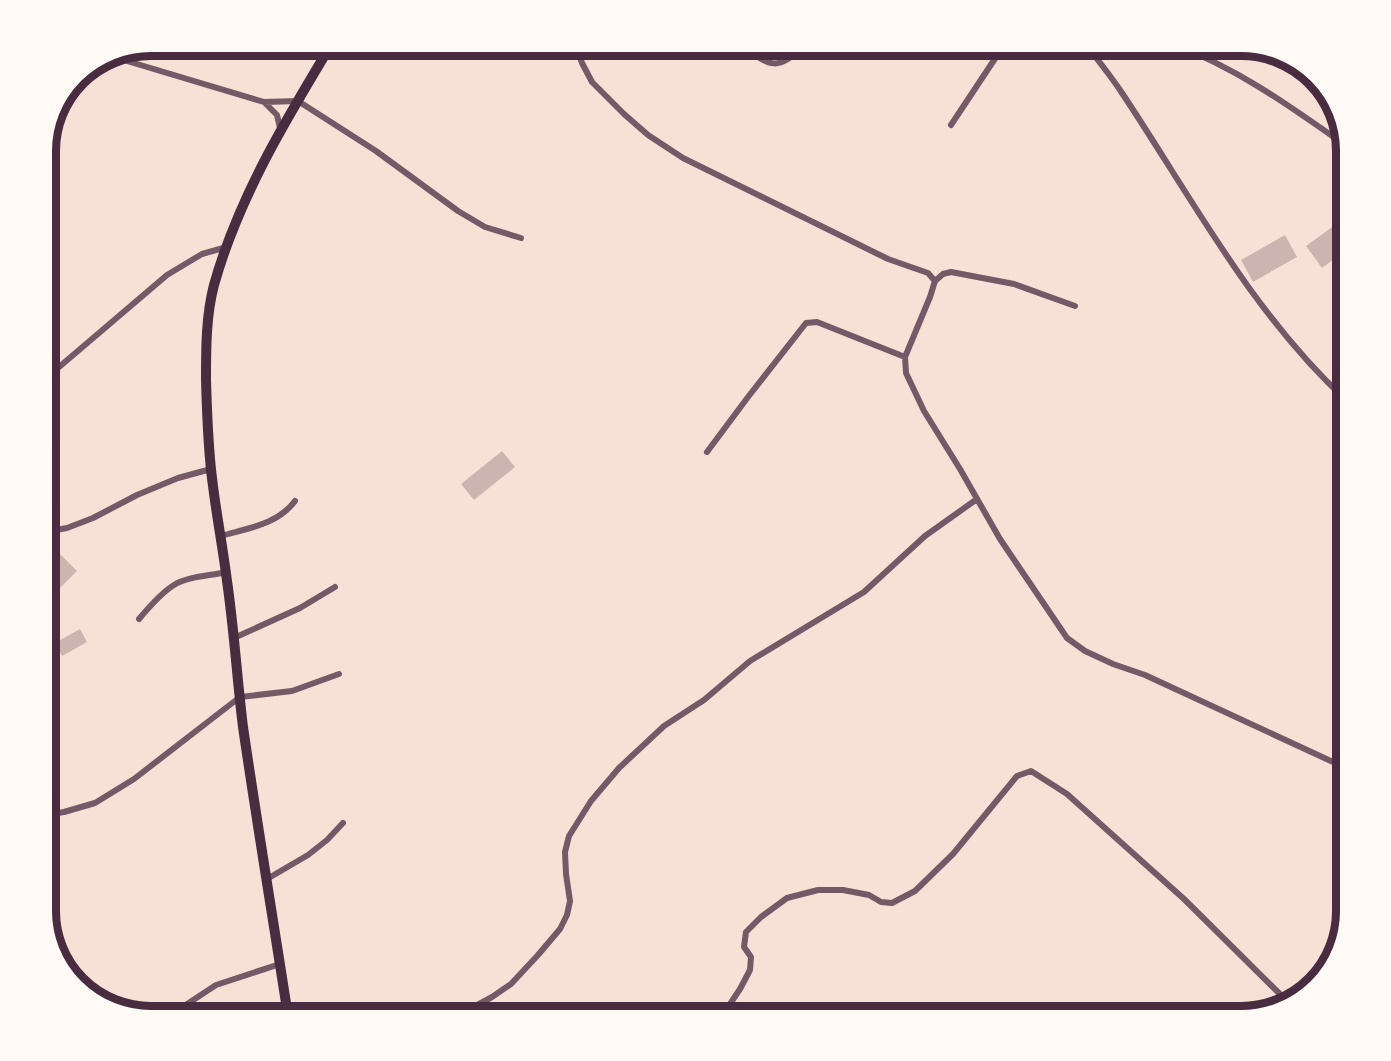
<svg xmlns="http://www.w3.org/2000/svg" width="1391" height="1061" font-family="Raleway,sans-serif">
<rect width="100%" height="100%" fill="#f7e1d7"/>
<path fill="#ccb4b1" d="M 1339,222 L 1346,232 L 1346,254 L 1335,262 L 1334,259 L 1322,268 L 1306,246 Z
M 1285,235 L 1297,257 L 1253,282 L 1241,260 Z
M 502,451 L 515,467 L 474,500 L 461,484 Z
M 60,554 L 77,571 L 54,594 L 45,585 L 45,568 Z
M 80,629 L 87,642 L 62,656 L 55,643 Z"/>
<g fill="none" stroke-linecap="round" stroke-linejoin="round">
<path stroke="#755966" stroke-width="6" d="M 575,45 L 582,63 L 592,82 L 624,114 L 648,135 L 683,158 L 888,259 L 928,273 L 935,281
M 742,45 C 772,68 776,71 806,45
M 1087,45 C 1098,61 1111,76 1122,93 C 1192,198 1252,313 1346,400
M 1175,45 C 1237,68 1291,107 1345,145
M 117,58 L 264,102 L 298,101 L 376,151 L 458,211 L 485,227 L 521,238
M 264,102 L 277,115 L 280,128
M 951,125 L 1004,45
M 1075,306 L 1014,284 L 951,272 L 943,274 L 935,281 L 930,297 L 905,357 L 906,373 L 924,411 L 960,469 L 1000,539 L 1067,638 L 1085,651 L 1113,664 L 1145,675 L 1346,768
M 45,379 L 167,275 L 202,254 L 227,247
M 707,452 L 748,397 L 806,323 L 817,322 L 905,357
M 45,532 L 67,528 L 93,518 L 137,495 L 178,478 L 211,469
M 221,536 C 248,528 277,525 295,501
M 139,619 C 149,607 161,593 174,585 C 189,576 210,576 226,572
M 234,638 L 300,608 L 335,587
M 45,815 L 64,812 L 95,803 L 134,779 L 240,697 L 292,691 L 339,674
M 267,879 L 308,855 L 327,840 L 343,823
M 169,1016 L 216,985 L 280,964
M 457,1016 L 492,997 L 511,984 L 538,955 L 560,929 L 567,915 L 570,901 L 566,874 L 565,852 L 569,836 L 591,801 L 619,768 L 664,726 L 704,700 L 750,661 L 864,592 L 925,536 L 977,499
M 722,1016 L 740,989 L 750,970 L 751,957 L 744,947 L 746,932 L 761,917 L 787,898 L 818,890 L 843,890 L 869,895 L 881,902 L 892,903 L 915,891 L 953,854 L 1017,776 L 1031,771 L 1067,794 L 1184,899 L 1289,1003"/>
<path stroke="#4a2c40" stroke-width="10" d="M 288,1016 C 273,919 257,823 243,727 C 237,678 234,629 227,581 C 223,549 217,518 213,486 C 208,451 207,416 206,380 C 206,349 206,315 214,285 C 238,199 285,121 331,45"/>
</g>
<path d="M0 0H1391V1061H0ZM151 56H1241A95 95 0 0 1 1336 151V911A95 95 0 0 1 1241 1006H151A95 95 0 0 1 56 911V151A95 95 0 0 1 151 56Z" fill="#fffaf5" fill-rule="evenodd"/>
<path fill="none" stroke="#4a2c40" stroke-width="8" d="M151 56H1241A95 95 0 0 1 1336 151V911A95 95 0 0 1 1241 1006H151A95 95 0 0 1 56 911V151A95 95 0 0 1 151 56Z"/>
</svg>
